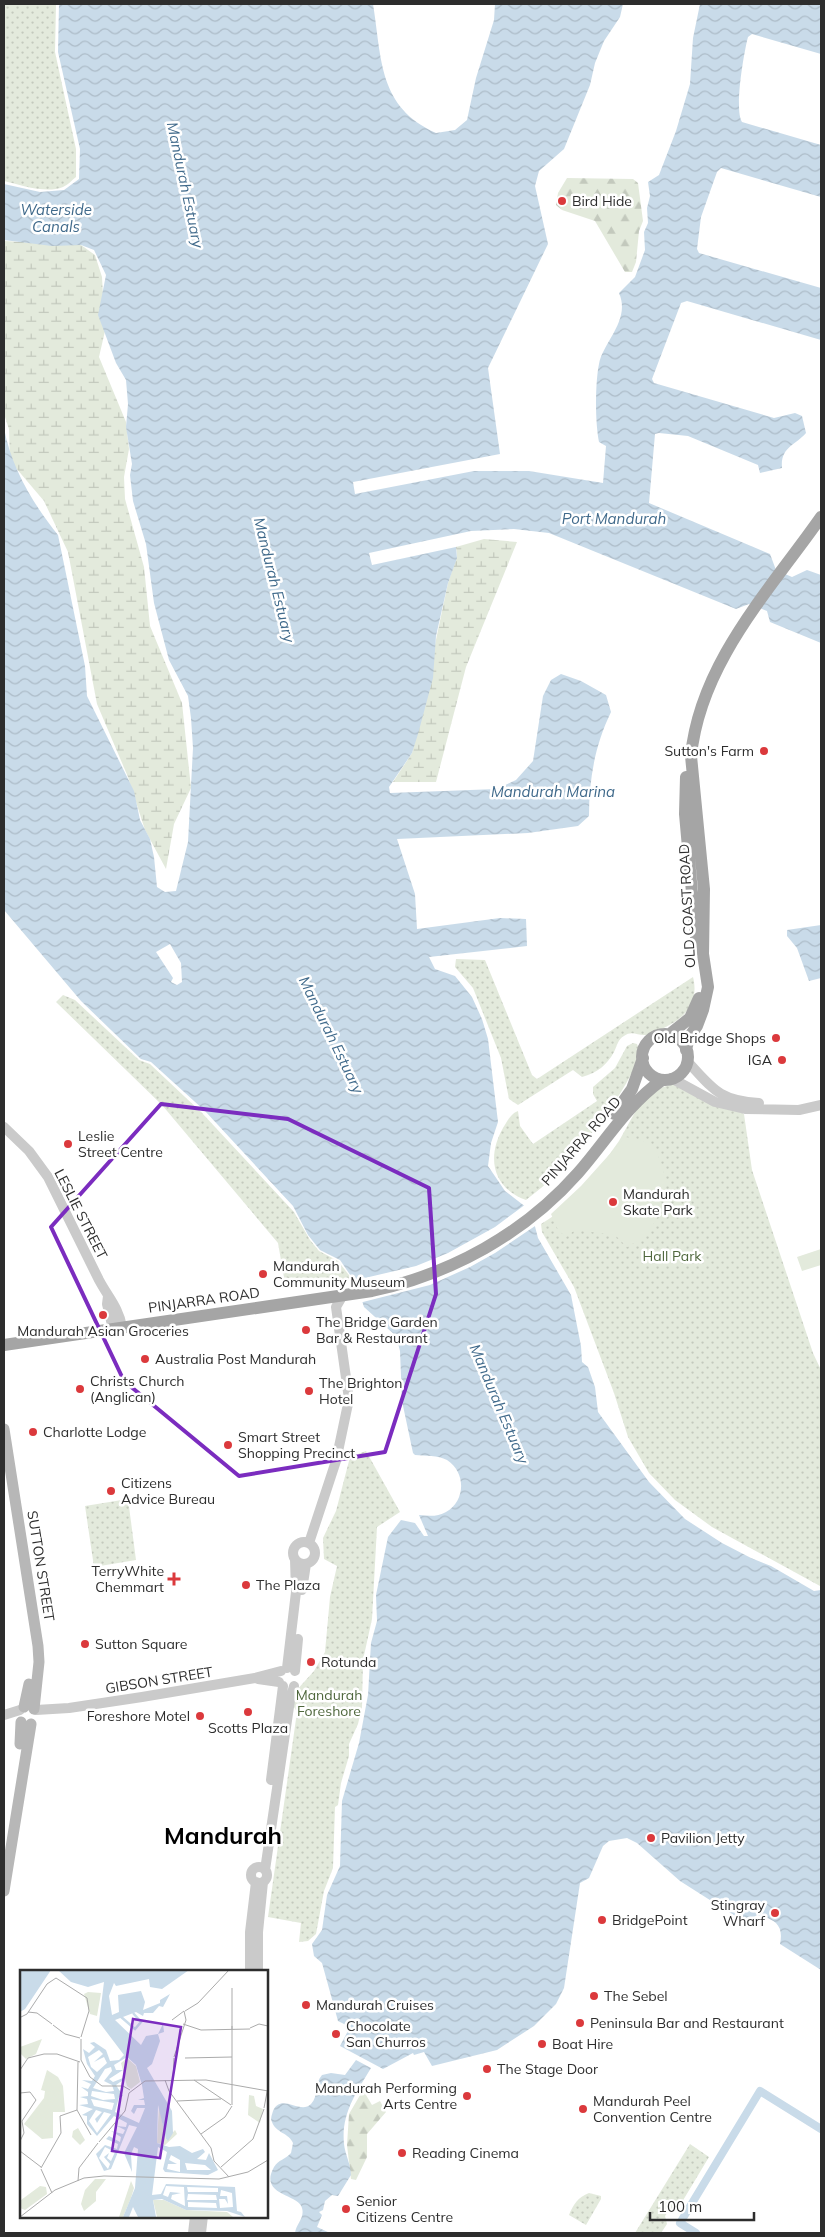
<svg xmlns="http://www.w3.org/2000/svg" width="825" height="2237" font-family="Mulish,sans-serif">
<defs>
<pattern id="forest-firs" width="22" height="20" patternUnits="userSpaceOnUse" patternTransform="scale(1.25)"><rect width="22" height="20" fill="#e3eadc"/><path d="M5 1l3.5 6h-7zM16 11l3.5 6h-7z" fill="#c3c9bd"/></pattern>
<pattern id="wetland-marsh" width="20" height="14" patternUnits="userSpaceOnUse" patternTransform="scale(1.25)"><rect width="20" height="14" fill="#e3eadc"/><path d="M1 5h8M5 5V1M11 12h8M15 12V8" fill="none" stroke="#c3c9bd"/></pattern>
<pattern id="park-dots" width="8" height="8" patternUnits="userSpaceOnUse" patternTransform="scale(1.25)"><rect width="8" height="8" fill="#e3eadc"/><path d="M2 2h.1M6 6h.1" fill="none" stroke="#c3c9bd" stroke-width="1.8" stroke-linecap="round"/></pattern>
<pattern id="water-waves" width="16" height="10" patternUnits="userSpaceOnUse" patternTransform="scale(1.25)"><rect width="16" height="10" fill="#c9dbe9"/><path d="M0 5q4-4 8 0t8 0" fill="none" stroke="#adbcc8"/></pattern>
</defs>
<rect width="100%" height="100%" fill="#fff"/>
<path fill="url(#forest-firs)" d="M 567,178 L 633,179 L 638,183 L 643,221 L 639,231 L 636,262 L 632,272 L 625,272 L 595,221 L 562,210 L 556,205 L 558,193 Z
M 363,2090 L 372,2105 L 380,2101 L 386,2112 L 367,2134 L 367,2157 L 356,2180 L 351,2179 L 347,2145 L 349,2114 Z"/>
<path fill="url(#wetland-marsh)" d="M 4,241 L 81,245 L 95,255 L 102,277 L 105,331 L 99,357 L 126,422 L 129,449 L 124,477 L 125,499 L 144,567 L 150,626 L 182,703 L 191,788 L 174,824 L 166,869 L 145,830 L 128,777 L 97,704 L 68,552 L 44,501 L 10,461 L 9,429 L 4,414 Z
M 484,539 L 517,542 L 466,667 L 436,782 L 393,782 L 412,753 L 448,583 L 457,556 L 456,547 Z"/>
<path fill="url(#park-dots)" d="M 4,4 L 56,4 L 55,52 L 76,149 L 76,177 C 72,180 68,185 63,187 C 46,194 21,185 4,181 Z
M 456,959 L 485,960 L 532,1075 L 537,1079 L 693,977 C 700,1005 682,1021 657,1031 C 654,1032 650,1035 646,1035 C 638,1036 632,1030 624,1036 C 618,1039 617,1046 614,1052 C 607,1065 597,1073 582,1077 L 573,1070 L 518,1105 L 509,1099 L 501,1058 L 473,988 L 455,967 Z
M 63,995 L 75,1000 L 139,1060 L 150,1064 L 202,1113 L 294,1212 L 310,1240 L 319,1251 L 338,1261 L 352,1279 L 286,1289 L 278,1243 L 162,1105 L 56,1002 Z
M 633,1043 L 637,1044 C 649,1069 574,1156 556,1175 C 546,1184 536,1192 526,1200 C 493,1188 486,1158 503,1128 C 507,1122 510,1114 518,1111 L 520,1126 L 533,1144 L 597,1101 L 593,1094 L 593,1087 L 615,1068 L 627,1046 Z
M 675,1084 L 744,1114 L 752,1170 L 813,1353 L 821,1370 L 820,1586 L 712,1527 L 675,1500 L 649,1473 L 628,1437 L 614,1393 L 574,1287 L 542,1232 L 541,1224 C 558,1214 575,1200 587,1184 C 598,1171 609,1155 619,1141 C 634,1116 642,1089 675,1084 Z
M 366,1451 L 400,1512 L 377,1527 L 372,1619 L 363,1660 L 362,1707 L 358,1724 L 349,1744 L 349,1756 L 341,1783 L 338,1805 L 335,1807 L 333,1868 L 324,1891 L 316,1934 L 308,1941 L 299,1942 L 301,1923 L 268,1917 L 297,1712 L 291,1702 L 295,1692 L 314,1671 L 325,1652 L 330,1597 L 337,1566 L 324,1559 L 323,1538 L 336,1511 L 350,1457 Z
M 128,1499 L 136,1560 L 94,1567 L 85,1506 Z
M 690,2144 L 709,2157 L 676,2212 L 668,2212 L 665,2216 L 667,2224 L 661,2233 L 635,2233 Z
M 589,2193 L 601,2196 L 601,2199 L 586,2225 L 569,2215 C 573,2205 578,2197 589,2193 Z"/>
<path fill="#e3eadc" d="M 625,1137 L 638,1139 L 655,1146 L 667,1182 L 656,1220 L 644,1237 L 627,1247 L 615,1235 L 575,1230 L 566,1237 L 558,1230 L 551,1214 L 581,1186 Z
M 821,1249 L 821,1265 L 802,1271 L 797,1257 Z"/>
<path fill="url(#water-waves)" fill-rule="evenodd" d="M 59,4 L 373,4 C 382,59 378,107 436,133 L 455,130 L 467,120 L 476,78 L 494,20 L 495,4 L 623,4 L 620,17 L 604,41 L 595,63 L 590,85 L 564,149 L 539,171 L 535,186 L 548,244 L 488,368 L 500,454 L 353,482 L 355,494 L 474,471 L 529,471 L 603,483 L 606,446 L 599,442 C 595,423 595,383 599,364 C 603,342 631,320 619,293 L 635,277 L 645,250 L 644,232 L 648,223 L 647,208 L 650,196 L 648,182 L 659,175 L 676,131 L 690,84 L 693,38 L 700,4 L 821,4 L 821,54 L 752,34 L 748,37 C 744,52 734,110 742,122 L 821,145 L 821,197 L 721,168 L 717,172 L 701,217 L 697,249 L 699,253 L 821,288 L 821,340 L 687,301 L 681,303 L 652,379 L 654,383 L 774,418 L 795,413 L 802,416 L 806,433 C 796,445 780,447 782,468 L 760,473 L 758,465 L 688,436 L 659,433 L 655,434 L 649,503 L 770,554 L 776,570 L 792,577 L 807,570 L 821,575 L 821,643 L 770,622 L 767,611 L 749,604 L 736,609 L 549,533 L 514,529 L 471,531 L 369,553 L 372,565 L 456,547 L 457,558 L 448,583 L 436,636 L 433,678 L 418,734 L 412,753 L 389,787 L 390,793 L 497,789 L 516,780 L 533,761 L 543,696 L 551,680 L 561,674 L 581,681 L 606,695 L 611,712 C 595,745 589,779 589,816 L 578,826 L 528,833 L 397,839 L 415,894 L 417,929 L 500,918 L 526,919 L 527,946 L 429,957 L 435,969 L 455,976 L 472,997 L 482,1019 L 488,1039 L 498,1122 L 491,1143 L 488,1166 L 505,1191 L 531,1211 L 538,1238 L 571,1295 L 581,1346 L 582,1362 L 588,1367 L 595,1387 L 598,1412 L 649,1482 L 685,1519 L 722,1543 L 751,1558 L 771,1566 L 814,1591 L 821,1590 L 821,1970 L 780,1944 C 784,1925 775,1919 757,1915 L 746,1923 L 680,1881 L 637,1843 L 627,1838 L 609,1841 L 603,1846 L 589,1878 L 580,1883 L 564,1988 L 556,2004 L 534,2026 L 497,2050 L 432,2066 L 424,2052 L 414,2055 L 413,2053 L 383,2069 L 340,2046 L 350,2027 L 338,2021 L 322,1963 L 314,1956 L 312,1944 L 322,1930 L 327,1895 L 340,1866 L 342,1801 L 359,1743 L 368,1695 L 371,1643 L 377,1621 L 376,1595 L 388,1537 L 401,1520 L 415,1523 L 424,1536 L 428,1536 L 419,1515 C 428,1516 438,1517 446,1512 C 466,1501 466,1472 447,1460 C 438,1455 425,1456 415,1455 L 413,1453 L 402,1401 L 400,1351 L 396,1336 L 364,1307 L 357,1285 L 340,1260 L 320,1250 L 308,1235 L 293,1206 L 205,1111 L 151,1062 L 141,1059 L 81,1001 L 4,910 L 4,428 C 11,467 33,504 58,535 L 85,666 L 87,696 L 134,791 L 140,820 L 150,839 L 154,857 L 157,887 L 165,892 L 176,891 L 188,842 L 193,748 L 191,718 L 188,696 L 169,660 L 154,603 L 146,544 L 133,501 L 130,475 L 132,464 L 126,427 L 128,404 L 126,380 L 116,363 L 98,315 L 106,275 L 94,250 L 81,245 L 52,246 L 4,240 L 4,184 L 40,192 L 64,190 L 79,179 L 80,149 L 58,52 ZM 170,944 L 181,963 L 182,982 L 177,985 L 171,982 L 173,978 L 156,952 Z
M 821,925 L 821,978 L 809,981 L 797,948 L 787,936 L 787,930 Z
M 356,2060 L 371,2068 C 356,2093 341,2114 344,2144 C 345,2154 351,2165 351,2175 L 338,2196 L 332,2195 L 325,2201 L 323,2210 L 319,2212 L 322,2215 L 317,2227 L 330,2233 L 295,2233 C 296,2224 305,2218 302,2208 C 299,2194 258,2196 274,2167 C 278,2160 286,2159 291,2153 L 293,2143 C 289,2133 276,2133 272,2122 C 270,2119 272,2115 273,2111 C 281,2092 300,2115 311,2104 C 319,2096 314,2084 322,2075 L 331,2073 L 345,2075 Z"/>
<path fill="#fff" d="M 526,1204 L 535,1213 L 538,1224 L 495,1253 L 470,1267 L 430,1285 L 359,1303 L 352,1281 L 416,1266 L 448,1253 L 495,1227 Z"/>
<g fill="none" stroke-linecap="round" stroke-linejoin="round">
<path stroke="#c9dbe9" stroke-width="8" d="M 696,2233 L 680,2223 L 760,2091 L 821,2129"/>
<path stroke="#cacaca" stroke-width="10" d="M 687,1061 C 713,1089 719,1101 759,1103
M 671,1078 L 715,1102 L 745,1109 L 799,1110 L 821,1105
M 4,1127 L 29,1151 L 48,1177 L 99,1280 C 108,1297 119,1308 122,1327
M 108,1296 L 107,1304 L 113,1329
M293 1553a11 11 0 1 1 22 0a11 11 0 1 1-22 0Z
M 309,1543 L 336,1461 L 349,1399 L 336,1307 L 343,1295
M 302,1590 L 306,1564
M 287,1668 L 296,1592 L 295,1559
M 295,1671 L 298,1639
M 258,1679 L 279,1682
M 36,1710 L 69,1708 L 142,1697 L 255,1678 L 281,1671
M 4,1715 L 20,1710
M 271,1780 L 283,1686
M251 1875a8 8 0 1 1 16 0a8 8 0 1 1-16 0Z
M 265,1870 L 290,1700 L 294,1686
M 250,1971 L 250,1932 L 256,1882
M 258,1971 L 258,1932 L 263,1882
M 193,2233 L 195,2216
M 201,2233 L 203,2216"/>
<path stroke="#b7b7b7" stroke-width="11" d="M 4,1429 L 38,1646 L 39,1662 L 34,1709
M 24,1707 L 29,1684
M 20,1744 L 21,1722
M 4,1891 L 31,1724"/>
<path stroke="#a5a5a5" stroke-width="12" d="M 686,777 L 685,814 L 697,949
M 670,1034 L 690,1018 L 699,998
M642 1057a23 23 0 1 1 46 0a23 23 0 1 1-46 0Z
M 686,1050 L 689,1037 L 697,1026 L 703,1010 L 708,987 L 703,954 L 704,889 L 691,756 C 700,663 770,590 821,517
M 614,1114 L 632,1089 L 643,1058
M 4,1345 L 372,1291 C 451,1274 524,1234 578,1173 C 606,1141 627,1105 662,1080"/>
</g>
<path fill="none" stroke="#7b2cbf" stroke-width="4" stroke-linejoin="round" d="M 161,1104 L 288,1119 L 429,1188 L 436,1294 L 385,1452 L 239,1476 L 124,1381 L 51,1227 Z"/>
<g fill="#db393c" stroke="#fff" stroke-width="2">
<circle cx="562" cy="201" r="5"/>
<circle cx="764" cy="751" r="5"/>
<circle cx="776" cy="1038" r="5"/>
<circle cx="782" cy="1060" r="5"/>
<circle cx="68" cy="1144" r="5"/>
<circle cx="613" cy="1202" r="5"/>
<circle cx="263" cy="1274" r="5"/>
<circle cx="103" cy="1315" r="5"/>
<circle cx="306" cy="1330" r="5"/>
<circle cx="145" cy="1359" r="5"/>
<circle cx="80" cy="1389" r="5"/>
<circle cx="309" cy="1391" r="5"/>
<circle cx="33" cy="1432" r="5"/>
<circle cx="228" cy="1445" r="5"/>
<circle cx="111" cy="1491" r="5"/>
<path d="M171.5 1571.5h5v5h5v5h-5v5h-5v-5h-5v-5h5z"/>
<circle cx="246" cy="1585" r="5"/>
<circle cx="85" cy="1644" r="5"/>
<circle cx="311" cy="1662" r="5"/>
<circle cx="248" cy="1712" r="5"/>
<circle cx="200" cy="1716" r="5"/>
<circle cx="651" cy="1838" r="5"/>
<circle cx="775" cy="1913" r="5"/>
<circle cx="602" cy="1920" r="5"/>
<circle cx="594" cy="1996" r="5"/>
<circle cx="306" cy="2005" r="5"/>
<circle cx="580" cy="2023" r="5"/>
<circle cx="336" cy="2034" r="5"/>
<circle cx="542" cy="2044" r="5"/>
<circle cx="487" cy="2069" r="5"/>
<circle cx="467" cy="2096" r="5"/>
<circle cx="583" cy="2109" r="5"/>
<circle cx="402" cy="2153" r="5"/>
<circle cx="346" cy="2209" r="5"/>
</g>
<g text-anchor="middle" stroke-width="5" stroke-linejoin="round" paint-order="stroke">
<g font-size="14" fill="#2d2d2d" stroke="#fff" text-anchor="start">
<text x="572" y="206">Bird Hide</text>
<text x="754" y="756" text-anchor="end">Sutton's Farm</text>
<text x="766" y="1043" text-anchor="end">Old Bridge Shops</text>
<text x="772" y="1065" text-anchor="end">IGA</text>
<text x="78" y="1141">Leslie<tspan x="78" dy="16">Street Centre</tspan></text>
<text x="623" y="1199">Mandurah<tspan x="623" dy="16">Skate Park</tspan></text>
<text x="273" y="1271">Mandurah<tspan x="273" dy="16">Community Museum</tspan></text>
<text x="316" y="1327">The Bridge Garden<tspan x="316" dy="16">Bar &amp; Restaurant</tspan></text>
<text x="103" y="1336" text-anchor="middle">Mandurah Asian Groceries</text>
<text x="155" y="1364">Australia Post Mandurah</text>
<text x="90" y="1386">Christs Church<tspan x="90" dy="16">(Anglican)</tspan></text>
<text x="319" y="1388">The Brighton<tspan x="319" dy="16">Hotel</tspan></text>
<text x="43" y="1437">Charlotte Lodge</text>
<text x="238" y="1442">Smart Street<tspan x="238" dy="16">Shopping Precinct</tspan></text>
<text x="121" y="1488">Citizens<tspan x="121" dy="16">Advice Bureau</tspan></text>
<text x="164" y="1576" text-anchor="end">TerryWhite<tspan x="164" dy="16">Chemmart</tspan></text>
<text x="256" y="1590">The Plaza</text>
<text x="95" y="1649">Sutton Square</text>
<text x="321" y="1667">Rotunda</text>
<text x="190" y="1721" text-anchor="end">Foreshore Motel</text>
<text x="248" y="1733" text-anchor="middle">Scotts Plaza</text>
<text x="661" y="1843">Pavilion Jetty</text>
<text x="765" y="1910" text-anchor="end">Stingray<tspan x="765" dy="16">Wharf</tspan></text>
<text x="612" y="1925">BridgePoint</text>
<text x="604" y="2001">The Sebel</text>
<text x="316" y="2010">Mandurah Cruises</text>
<text x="590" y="2028">Peninsula Bar and Restaurant</text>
<text x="346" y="2031">Chocolate<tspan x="346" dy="16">San Churros</tspan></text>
<text x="552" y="2049">Boat Hire</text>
<text x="497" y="2074">The Stage Door</text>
<text x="457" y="2093" text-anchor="end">Mandurah Performing<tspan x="457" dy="16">Arts Centre</tspan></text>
<text x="593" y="2106">Mandurah Peel<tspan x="593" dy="16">Convention Centre</tspan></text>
<text x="412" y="2158">Reading Cinema</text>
<text x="356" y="2206">Senior<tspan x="356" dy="16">Citizens Centre</tspan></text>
</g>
<g font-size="14" fill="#2d2d2d" stroke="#fff">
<text transform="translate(687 906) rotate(-93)" y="5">OLD COAST ROAD</text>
<text transform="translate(581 1141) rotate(-49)" y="5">PINJARRA ROAD</text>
<text transform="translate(81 1214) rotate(63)" y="5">LESLIE STREET</text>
<text transform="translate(204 1300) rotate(-8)" y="5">PINJARRA ROAD</text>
<text transform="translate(41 1566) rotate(81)" y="5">SUTTON STREET</text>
<text transform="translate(159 1680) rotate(-9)" y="5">GIBSON STREET</text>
</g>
<g font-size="14" fill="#4f673d" stroke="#fff">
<text x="672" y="1261">Hall Park</text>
<text x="329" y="1700">Mandurah<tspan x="329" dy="16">Foreshore</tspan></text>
</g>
<g font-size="15" font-style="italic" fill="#406a8b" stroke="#fff">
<text transform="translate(185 185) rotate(78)" y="5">Mandurah Estuary</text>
<text x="56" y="215">Waterside<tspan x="56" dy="17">Canals</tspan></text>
<text x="614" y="524">Port Mandurah</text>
<text transform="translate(274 580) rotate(76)" y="5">Mandurah Estuary</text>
<text x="553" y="797">Mandurah Marina</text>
<text transform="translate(331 1035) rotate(64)" y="5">Mandurah Estuary</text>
<text transform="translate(499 1404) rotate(67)" y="5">Mandurah Estuary</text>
</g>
<g font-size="24" font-weight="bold" fill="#000" stroke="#fff">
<text x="223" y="1844">Mandurah</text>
</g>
</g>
<g transform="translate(20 1970)">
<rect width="248" height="248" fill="#fff"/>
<path d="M 27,100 L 38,107 L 43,116 L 45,142 L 33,142 L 33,168 L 22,169 L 4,154 L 24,128 L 25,121 L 21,120 Z" fill="#e3eadc"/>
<path d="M 139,136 L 146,170 L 155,160 L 157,164 L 145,175 L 137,173 ZM 133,230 L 144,230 L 166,240 L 207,242 L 213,247 L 137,247 Z" fill="#e3eadc"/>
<path d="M 68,22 L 81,23 L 77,46 L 70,44 L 64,24 ZM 22,69 L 16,84 L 6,89 L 0,83 L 0,77 ZM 107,88 L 116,96 L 120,112 L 111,119 L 107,116 L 101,93 ZM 229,125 L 234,126 L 236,136 L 243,139 L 240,153 L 228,145 ZM 58,158 L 65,170 L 60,175 L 52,167 L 53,161 ZM 75,209 L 86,209 L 76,222 L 76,231 L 64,241 L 61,234 L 65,220 ZM 111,211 L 114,218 L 111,228 L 103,247 L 99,247 ZM 20,216 L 26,217 L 27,224 L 5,240 L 0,238 L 1,230 Z" fill="#e3eadc"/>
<path d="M 0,0 L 31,0 L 5,39 L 0,42 ZM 38,0 L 169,0 L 142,19 L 130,17 L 129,9 L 96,16 L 94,13 L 89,26 L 92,45 L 99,42 L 98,25 L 121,21 L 125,32 L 123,40 L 140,33 L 140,30 L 150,24 L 143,37 L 139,36 L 133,43 L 124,43 L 123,46 L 116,42 L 95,50 L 121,75 L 126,66 L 138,64 L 143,54 L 144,62 L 138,64 L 140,71 L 132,94 L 127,98 L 152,141 L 153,163 L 148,171 L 146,169 L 138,135 L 137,173 L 149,177 L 160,176 L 172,183 L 183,179 L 185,182 L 177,189 L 186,190 L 189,183 L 198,200 L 188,205 L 145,202 L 143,199 L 147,182 L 138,177 L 132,225 L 141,224 L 146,214 L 215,217 L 217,241 L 221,242 L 225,247 L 207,241 L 166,240 L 142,229 L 133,230 L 136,247 L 118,247 L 113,237 L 109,247 L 103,247 L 115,218 L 118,179 L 114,177 L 111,184 L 112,202 L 104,183 L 117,157 L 109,155 L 91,199 L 84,201 L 76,184 L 85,175 L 97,179 L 98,174 L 86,169 L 89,166 L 100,172 L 101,167 L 91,161 L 103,164 L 105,160 L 97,156 L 106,157 L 107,153 L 94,146 L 77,166 L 67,154 L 67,146 L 62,145 L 73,139 L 59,135 L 68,134 L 67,129 L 60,127 L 68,126 L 68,122 L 61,117 L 68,119 L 71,114 L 62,110 L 72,111 L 75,106 L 67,94 L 63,79 L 69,83 L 75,77 L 70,73 L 74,72 L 86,80 L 90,91 L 99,90 L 104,85 L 79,52 L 84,12 L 68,17 L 51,12 ZM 79,80 L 83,84 L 74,92 L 84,87 L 87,93 L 77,102 L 71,97 L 68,87 ZM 107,87 L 116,95 L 122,115 L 124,128 L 118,130 L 124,130 L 125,135 L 114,135 L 111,141 L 114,144 L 117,138 L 125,138 L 119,153 L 95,142 L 99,127 L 103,126 L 96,115 L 103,110 L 103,108 L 93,112 L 89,109 L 103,100 L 96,100 L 94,95 ZM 91,97 L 92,101 L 84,111 L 92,115 L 94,121 L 86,122 L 73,118 L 85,99 ZM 72,121 L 94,124 L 95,129 L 83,130 L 71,126 ZM 71,129 L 94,133 L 92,140 L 74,136 ZM 76,140 L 82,142 L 75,149 L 77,153 L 84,142 L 91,144 L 77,163 L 69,151 ZM 85,177 L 95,182 L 91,191 L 87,188 L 89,183 L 84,187 L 90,194 L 88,199 L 79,188 ZM 151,185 L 160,190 L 160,202 L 147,199 L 148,194 L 157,194 L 149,190 ZM 165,193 L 185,195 L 191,200 L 167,200 ZM 146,216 L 164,217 L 165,236 L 151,229 L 152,225 L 161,223 L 150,222 L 148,227 L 143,225 ZM 167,217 L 198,218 L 198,222 L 168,222 ZM 201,220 L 212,223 L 213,237 L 200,238 L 199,229 L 205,229 L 208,234 L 207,226 L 200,226 ZM 168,224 L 196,225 L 197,230 L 167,230 ZM 168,232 L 196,233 L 197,238 L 168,237 Z" fill="#c9dbe9" fill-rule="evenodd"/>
<path fill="none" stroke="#c9dbe9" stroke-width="2.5" d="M 100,46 L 115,59 L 121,52 L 113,43"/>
<path fill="none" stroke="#ababab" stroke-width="1" d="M 165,41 L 178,33 L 209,0M 8,42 L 17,43 L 32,54M 1,47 L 7,44 L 27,14 L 36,8 L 67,28 L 69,41 L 61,67M 152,50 L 164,41 L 166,50 L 154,87M 163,54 L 181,60 L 230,59M 33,55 L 45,64 L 60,68M 230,58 L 239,54 L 248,56M 212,60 L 212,18M 61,69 L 61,90 L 70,107 L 82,116 L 103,116 L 110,120M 165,88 L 212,87M 58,92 L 57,140 L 71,165M 0,100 L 8,88 L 24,84 L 37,84 L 60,92M 145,110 L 149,121 L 191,178 L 194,191 L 209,207M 153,110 L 154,88M 174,110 L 211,135M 212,114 L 212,135M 212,114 L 212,56M 0,123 L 10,122 L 16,130 L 2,151 L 4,163 L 0,171M 157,131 L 201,129M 244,138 L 248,117M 181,164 L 205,147 L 212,136M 79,172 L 105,141 L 109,123 L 125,111 L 186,110 L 248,121M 0,181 L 21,197M 201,197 L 233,169 L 244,139M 21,198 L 41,163 L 40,146 L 57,140M 21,199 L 32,223M 58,211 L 59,198 L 78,173M 0,247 L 35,220 L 64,208 L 84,206 L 199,209 L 228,202 L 248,190"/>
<path fill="#7b2cbf" fill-opacity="0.15" stroke="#7b2cbf" stroke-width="2.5" d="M 113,49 L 161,57 L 140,188 L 92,181 Z"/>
<rect width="248" height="248" fill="none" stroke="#2d2d2d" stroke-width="2.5"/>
</g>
<rect width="825" height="2237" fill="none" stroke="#2d2d2d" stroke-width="10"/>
<path d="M650 2212v8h104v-8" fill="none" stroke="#2d2d2d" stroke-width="2.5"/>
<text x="658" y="2212" font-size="15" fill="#2d2d2d" stroke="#ffffff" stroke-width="4" paint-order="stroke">100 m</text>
</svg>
